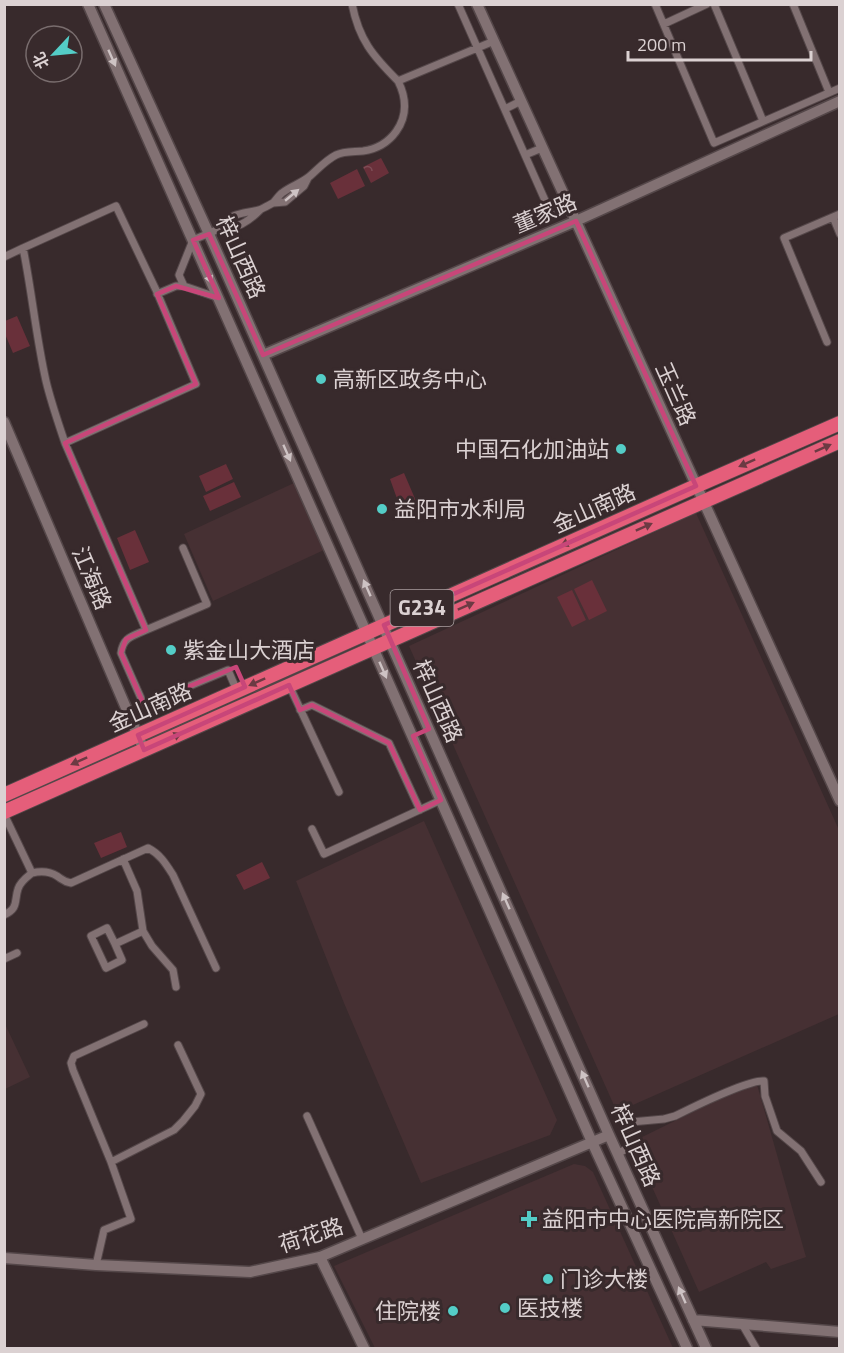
<svg xmlns="http://www.w3.org/2000/svg" width="844" height="1353" font-family="'Titillium Web','Noto Sans SC',sans-serif">
<defs>
<pattern id="park-crowns" width="20" height="18" patternUnits="userSpaceOnUse" patternTransform="scale(1.5)"><rect width="20" height="18" fill="#69303a"/><path d="M2 6a3 3 0 1 1 6 0M12 15a3 3 0 1 1 6 0" fill="none" stroke="#7e4d56"/></pattern>
</defs>
<rect width="100%" height="100%" fill="#382a2c"/>
<path fill="#463033" d="M 294,483 L 324,550 L 213,601 L 184,534 Z
M 696,513 L 839,830 L 839,1014 L 617,1112 L 409,646 Z
M 424,821 L 557,1120 L 550,1135 L 421,1183 L 344,1003 L 296,881 Z
M 5,1024 L 30,1077 L 5,1089 L 4,1089 Z
M 756,1081 L 806,1257 L 771,1269 L 766,1262 L 699,1292 L 632,1142 Z
M 574,1164 L 585,1166 L 593,1172 L 673,1348 L 375,1348 L 334,1266 Z"/>
<path fill="url(#park-crowns)" d="M 381,158 L 389,173 L 371,183 L 363,167 Z"/>
<path fill="#69303a" d="M 357,169 L 365,186 L 338,199 L 330,183 Z
M 17,316 L 30,346 L 13,353 L 5,334 L 5,321 Z
M 226,464 L 233,479 L 206,492 L 199,476 Z
M 404,473 L 416,501 L 400,507 L 390,479 Z
M 234,482 L 241,497 L 210,511 L 203,496 Z
M 135,530 L 149,562 L 130,570 L 117,538 Z
M 592,580 L 607,611 L 589,620 L 574,589 Z
M 572,590 L 586,620 L 572,627 L 557,597 Z
M 121,832 L 127,847 L 101,858 L 94,843 Z
M 262,862 L 270,878 L 244,890 L 236,875 Z"/>
<g fill="none" stroke-linecap="round" stroke-linejoin="round">
<defs>
<path id="street" d="M 352,4 C 359,40 373,56 398,81
M 458,4 L 552,216
M 655,4 L 714,143 L 840,88
M 714,4 L 763,121
M 793,4 L 829,92
M 664,24 L 707,4
M 505,109 L 521,101
M 525,155 L 542,148
M 308,178 L 304,186 L 285,202 L 273,203 C 276,200 279,195 282,193 C 291,186 302,183 310,176 C 318,169 326,160 336,155 C 344,151 354,152 363,151 C 391,147 410,122 403,94 C 402,90 400,85 398,81 L 494,41
M 116,206 L 156,290 L 196,384 L 65,443 C 58,422 51,402 46,381 C 36,337 32,292 23,248 Z
M 260,210 C 248,222 237,229 219,229 C 231,212 241,214 259,210 C 264,208 269,205 273,203
M 840,214 L 833,217 L 840,234
M 4,257 L 23,248
M 157,294 L 176,286 L 184,286
M 219,298 L 184,286 L 179,275 L 193,240 L 219,229
M 827,342 L 784,238 L 833,217
M 65,443 L 146,630 C 133,636 123,637 121,653 L 144,705 L 228,670 L 237,691
M 146,630 L 207,604 L 183,548
M 289,685 L 339,792
M 300,710 L 312,705 L 389,743 L 420,810
M 4,814 L 32,873 C 27,877 20,882 18,889 C 14,901 19,908 4,915
M 312,829 L 324,854 L 441,800
M 123,859 L 137,891 L 143,931 L 152,946 L 173,970 L 176,987
M 32,873 C 41,871 49,871 57,876 C 63,880 64,882 71,883 L 148,848 C 160,854 166,864 173,875 L 216,968
M 115,944 L 122,960 L 106,968 L 91,936 L 107,928 L 115,944 L 143,931
M 4,959 L 17,953
M 307,1116 L 362,1239
M 618,1153 L 629,1148 L 631,1139 L 631,1122 L 664,1119 L 675,1116 C 691,1108 750,1079 764,1081 L 765,1096 L 777,1131 L 801,1151 L 821,1182
M 111,1162 L 73,1070 L 71,1063 L 74,1056 L 144,1024
M 96,1265 L 104,1230 L 131,1219 L 111,1162 L 174,1130 L 183,1121 L 195,1106 L 201,1094 L 178,1045
M 742,1324 L 756,1348"/>
<path id="secondary" d="M 88,4 L 592,1142 L 687,1348
M 104,4 L 209,234 L 609,1135 L 706,1348
M 477,4 L 840,801
M 263,355 L 576,221 L 840,101
M 4,422 L 144,750
M 320,1257 L 364,1348
M 4,1258 L 96,1265 L 250,1272 L 320,1257 L 609,1135
M 693,1320 L 840,1332"/>
<path id="highway" d="M 4,795 L 696,486 L 840,423
M 4,812 L 840,441"/>
</defs>
<use href="#street" stroke="#544749" stroke-width="9"/>
<use href="#secondary" stroke="#544749" stroke-width="13"/>
<use href="#highway" stroke="#544749" stroke-width="16"/>
<use href="#street" stroke="#827173" stroke-width="7"/>
<use href="#secondary" stroke="#827173" stroke-width="10"/>
<use href="#highway" stroke="#e55e7a" stroke-width="14"/>
</g>
<defs><path id="oneway-solid" d="M-6-.8H1V-3.2L6.5 0L1 3.2V.8H-6Z" transform="scale(1.5)"/></defs>
<g fill="#cec3c4">
<use href="#oneway-solid" transform="translate(112 58) rotate(66)"/>
<use href="#oneway-solid" transform="translate(292 195) rotate(-40)"/>
<use href="#oneway-solid" transform="translate(208 275) rotate(66)"/>
<use href="#oneway-solid" transform="translate(287 453) rotate(66)"/>
<use href="#oneway-solid" transform="translate(367 588) rotate(-114)"/>
<use href="#oneway-solid" transform="translate(383 670) rotate(66)"/>
<use href="#oneway-solid" transform="translate(506 901) rotate(-114)"/>
<use href="#oneway-solid" transform="translate(585 1079) rotate(-114)"/>
<use href="#oneway-solid" transform="translate(682 1295) rotate(-114)"/>
</g>
<g fill="#6c3a43">
<use href="#oneway-solid" transform="translate(823 448) rotate(-24)"/>
<use href="#oneway-solid" transform="translate(747 463) rotate(156)"/>
<use href="#oneway-solid" transform="translate(644 527) rotate(-24)"/>
<use href="#oneway-solid" transform="translate(569 542) rotate(156)"/>
<use href="#oneway-solid" transform="translate(466 606) rotate(-24)"/>
<use href="#oneway-solid" transform="translate(257 682) rotate(156)"/>
<use href="#oneway-solid" transform="translate(173 737) rotate(-24)"/>
<use href="#oneway-solid" transform="translate(79 761) rotate(156)"/>
</g>
<path fill="none" stroke="#c84679" stroke-width="4.5" stroke-linejoin="round" d="M 576,221 L 696,486 L 384,625 L 429,729 L 413,736 L 441,800 L 420,810 L 389,743 L 312,705 L 300,710 L 289,685 L 144,750 L 138,735 L 245,687 L 236,667 L 144,705 L 121,653 L 126,639 L 146,630 L 65,443 L 196,384 L 157,294 L 176,286 L 219,298 L 193,240 L 209,234 L 263,355 Z"/>
<g fill="#54cdc7" stroke="#382a2c" stroke-width="2">
<circle cx="321" cy="379" r="6"/>
<circle cx="621" cy="449" r="6"/>
<circle cx="382" cy="509" r="6"/>
<circle cx="171" cy="650" r="6"/>
<path d="M526 1210h6v6h6v6h-6v6h-6v-6h-6v-6h6z"/>
<circle cx="548" cy="1279" r="6"/>
<circle cx="505" cy="1308" r="6"/>
<circle cx="453" cy="1311" r="6"/>
</g>
<g text-anchor="middle" stroke-width="6" stroke-linejoin="round" paint-order="stroke">
<rect fill="#382a2c" stroke="#aa9fa0" stroke-width="1.5" x="390.5" y="590" width="63" height="36" rx="4.5"/>
<g font-size="21" font-weight="bold" fill="#dbd1d2">
<text x="422" y="615">G234</text>
</g>
<g font-size="22" fill="#dbd1d2" stroke="#382a2c">
<text transform="translate(545 213) rotate(-23)" y="8">董家路</text>
<text transform="translate(241 257) rotate(66)" y="8">梓山西路</text>
<text transform="translate(676 394) rotate(66)" y="8">玉兰路</text>
<text transform="translate(594 508) rotate(-24)" y="8">金山南路</text>
<text transform="translate(92 578) rotate(67)" y="8">江海路</text>
<text transform="translate(438 701) rotate(66)" y="8">梓山西路</text>
<text transform="translate(150 707) rotate(-24)" y="8">金山南路</text>
<text transform="translate(636 1145) rotate(66)" y="8">梓山西路</text>
<text transform="translate(311 1235) rotate(-18)" y="8">荷花路</text>
</g>
<g font-size="22" fill="#dbd1d2" stroke="#382a2c" text-anchor="start">
<text x="333" y="387">高新区政务中心</text>
<text x="609" y="457" text-anchor="end">中国石化加油站</text>
<text x="394" y="517">益阳市水利局</text>
<text x="183" y="658">紫金山大酒店</text>
<text x="542" y="1227">益阳市中心医院高新院区</text>
<text x="560" y="1287">门诊大楼</text>
<text x="517" y="1316">医技楼</text>
<text x="441" y="1319" text-anchor="end">住院楼</text>
</g>
</g>
<rect width="844" height="1353" fill="none" stroke="#dbd1d2" stroke-width="12"/>
<g transform="translate(54 54) rotate(244)"><circle r="28" fill="#382a2c" stroke="#796d6e" stroke-width="1.5"/>
<path d="M0-4.5L10 22L0 15L-10 22Z" fill="#54cdc7"/>
<text y="-9" font-size="16" font-weight="bold" text-anchor="middle" fill="#dbd1d2">北</text>
</g>
<path d="M628 51v9h183v-9" fill="none" stroke="#dbd1d2" stroke-width="3"/>
<text x="637" y="51" font-size="18" fill="#dbd1d2" stroke="#382a2c" stroke-width="4.5" paint-order="stroke">200 m</text>
</svg>
